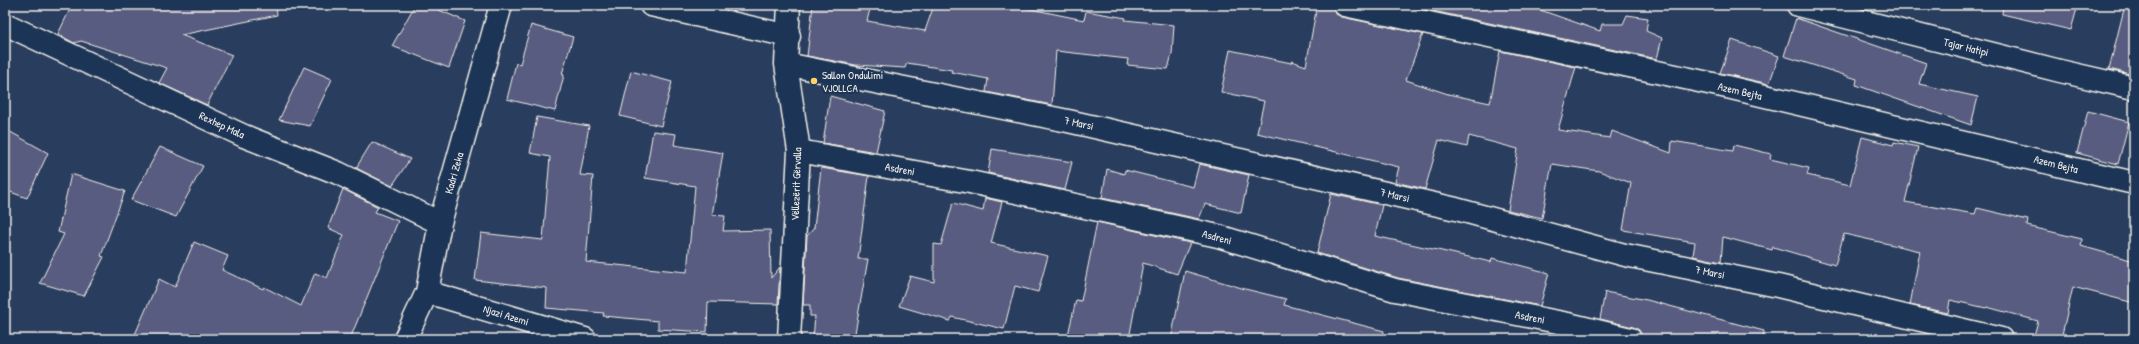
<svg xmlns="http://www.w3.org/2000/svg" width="2139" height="344" font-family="'Patrick Hand',sans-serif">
<rect width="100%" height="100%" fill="#293d5f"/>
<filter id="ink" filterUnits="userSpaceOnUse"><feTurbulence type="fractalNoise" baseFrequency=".025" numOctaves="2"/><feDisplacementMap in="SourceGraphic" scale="8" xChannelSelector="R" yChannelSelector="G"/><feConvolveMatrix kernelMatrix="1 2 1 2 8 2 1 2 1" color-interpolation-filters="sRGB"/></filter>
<g filter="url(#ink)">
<path fill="#595c80" stroke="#f4f1e8" d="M 72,5 L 276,5 L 277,15 L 181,35 L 232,55 L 207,105 L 159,83 L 167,68 L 81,41 L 74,43 L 58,34 Z
M 415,5 L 427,5 L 465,21 L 449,68 L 392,46 Z
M 813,5 L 871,5 L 867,21 L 925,31 L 934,5 L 1011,5 L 1084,20 L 1086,11 L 1126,18 L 1125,20 L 1174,25 L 1172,54 L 1168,69 L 1127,65 L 1128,59 L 1056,51 L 1052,105 L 986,92 L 988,79 L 951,72 L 952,70 L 907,63 L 905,68 L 856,65 L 807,56 Z
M 1317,5 L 1333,5 L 1336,14 L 1342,17 L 1423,34 L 1406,80 L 1448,94 L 1490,103 L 1500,51 L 1576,67 L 1558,130 L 1610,138 L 1612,131 L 1671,153 L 1672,141 L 1733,151 L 1734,145 L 1771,154 L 1770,159 L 1809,168 L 1807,175 L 1850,185 L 1862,137 L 1893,145 L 1894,142 L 1918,147 L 1905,202 L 1975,214 L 1977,208 L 2028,220 L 2027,226 L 2082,239 L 2081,246 L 2134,261 L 2134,303 L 2073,287 L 2061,339 L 2033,339 L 2038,321 L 1987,307 L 1986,308 L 1950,300 L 1948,313 L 1910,305 L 1920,251 L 1844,234 L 1835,265 L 1773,247 L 1772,250 L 1723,237 L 1721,262 L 1693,256 L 1695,242 L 1623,230 L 1631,183 L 1599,171 L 1552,164 L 1542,218 L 1508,210 L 1518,149 L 1469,136 L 1467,147 L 1439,140 L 1425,189 L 1395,182 L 1399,167 L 1257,133 L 1264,101 L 1221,92 L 1230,50 L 1291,63 L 1292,61 L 1306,66 Z
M 1405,5 L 1526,5 L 1600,31 L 1602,24 L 1623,24 L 1627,15 L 1648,18 L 1646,31 L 1662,38 L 1657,59 Z
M 2003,5 L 2078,5 L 2071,30 L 2002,14 Z
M 2125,5 L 2134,5 L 2134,75 L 2109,69 Z
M 1796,18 L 1926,63 L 1919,84 L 1978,97 L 1971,125 L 1856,85 L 1857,79 L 1784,56 Z
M 531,25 L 573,37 L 562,74 L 564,75 L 555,111 L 507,99 L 516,63 L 520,64 Z
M 1732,40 L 1779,56 L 1769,84 L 1720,73 Z
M 304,67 L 332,79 L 310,126 L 279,120 Z
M 631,71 L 672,82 L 661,126 L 620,116 Z
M 830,96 L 885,111 L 876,152 L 823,143 Z
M 2088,111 L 2129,122 L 2118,164 L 2077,153 Z
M 537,117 L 589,126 L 580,175 L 593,176 L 586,262 L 687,272 L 695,186 L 645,178 L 653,131 L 676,134 L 674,145 L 723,153 L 712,215 L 725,216 L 723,231 L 770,230 L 771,278 L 780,267 L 778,304 L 708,302 L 707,332 L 658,329 L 658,321 L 603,316 L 604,313 L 546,308 L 547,288 L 475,280 L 481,233 L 543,240 L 550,157 L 530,153 Z
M 5,129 L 48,153 L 27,198 L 5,190 Z
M 372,142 L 410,159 L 392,186 L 356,168 Z
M 160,147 L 203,166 L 176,217 L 131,200 Z
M 992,149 L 1072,162 L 1065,190 L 988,173 Z
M 1199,164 L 1249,175 L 1241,213 L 1205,204 L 1199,219 L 1102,198 L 1107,169 L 1124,174 L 1125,170 L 1193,187 Z
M 821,168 L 869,176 L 858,259 L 868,259 L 854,339 L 813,339 L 815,316 L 810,316 L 810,305 L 803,305 L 807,236 L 814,228 Z
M 71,174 L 125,191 L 101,256 L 104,257 L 84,296 L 40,283 L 64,234 L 58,232 Z
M 343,189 L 378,207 L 375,212 L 398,221 L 350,339 L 133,339 L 159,279 L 175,287 L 194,242 L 228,256 L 222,270 L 263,289 L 264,287 L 301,306 L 315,273 L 327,278 L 344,235 L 328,228 Z
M 1331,194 L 1382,205 L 1375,236 L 1491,262 L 1492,258 L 1549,273 L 1540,306 L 1398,278 L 1317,253 Z
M 985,198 L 1002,202 L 991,243 L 1048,256 L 1038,292 L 1015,286 L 1004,329 L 952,317 L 950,321 L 899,306 L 910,276 L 934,282 L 934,244 L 941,245 L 953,203 L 983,211 Z
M 1097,222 L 1190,243 L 1177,274 L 1143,263 L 1129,339 L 1067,339 L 1076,300 L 1081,301 Z
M 1185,271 L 1245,289 L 1286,299 L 1284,305 L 1384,331 L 1383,339 L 1171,339 Z
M 1605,292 L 1647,300 L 1764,331 L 1763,339 L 1659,339 L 1642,336 L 1639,330 L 1633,327 L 1600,319 Z"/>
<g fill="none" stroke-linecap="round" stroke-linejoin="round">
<defs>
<path id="minor" d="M 651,5 L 789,36
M 1345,5 L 1727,87 L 2134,183
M 1798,5 L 2060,71 L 2134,88
M 5,24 L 244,136 L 338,173 L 440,223
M 786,64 L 1068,121 L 1456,209 L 1625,255 L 1778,286 L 2001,339
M 799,151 L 970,182 L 1218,236 L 1395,290 L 1568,324 L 1630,339
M 427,292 L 585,339
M 405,339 L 427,292 L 440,223 L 501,5
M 789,339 L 799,151 L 786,64 L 789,5"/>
</defs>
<use href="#minor" stroke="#f4f1e8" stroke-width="25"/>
<use href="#minor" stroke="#1d3557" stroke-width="22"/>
</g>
</g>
<circle fill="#ffd166" stroke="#1d3557" stroke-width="1.5" cx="814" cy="81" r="4"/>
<g text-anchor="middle" stroke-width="4" stroke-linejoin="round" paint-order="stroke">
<g font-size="11" fill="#f4f1e8" stroke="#1d3557">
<text transform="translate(1966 47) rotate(14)" y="4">Tajar Hatipi</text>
<text transform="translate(1740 91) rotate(13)" y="4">Azem Bejta</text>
<text transform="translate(1079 123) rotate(12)" y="4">7 Marsi</text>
<text transform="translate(222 125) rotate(25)" y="4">Rexhep Mala</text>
<text transform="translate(2056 164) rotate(14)" y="4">Azem Bejta</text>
<text transform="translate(900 169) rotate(10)" y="4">Asdreni</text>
<text transform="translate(454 173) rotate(-74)" y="4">Kadri Zeka</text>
<text transform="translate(796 184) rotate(-88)" y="4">Vëllezërit Gërvalla</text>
<text transform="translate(1395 195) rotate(13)" y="4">7 Marsi</text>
<text transform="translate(1217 237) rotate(15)" y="4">Asdreni</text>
<text transform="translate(1710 272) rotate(11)" y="4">7 Marsi</text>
<text transform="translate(506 315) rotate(17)" y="4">Njazi Azemi</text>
<text transform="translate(1530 317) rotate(11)" y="4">Asdreni</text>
</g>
<g font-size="11" fill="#f4f1e8" stroke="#1d3557" text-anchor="start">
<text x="822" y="79">Sallon Ondulimi<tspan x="822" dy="13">VJOLLCA</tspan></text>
</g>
</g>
<rect width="2139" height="344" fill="none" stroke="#1d3557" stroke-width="20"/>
<rect x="10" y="10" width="2119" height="324" fill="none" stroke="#f4f1e8" stroke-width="1.5" filter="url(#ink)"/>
</svg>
